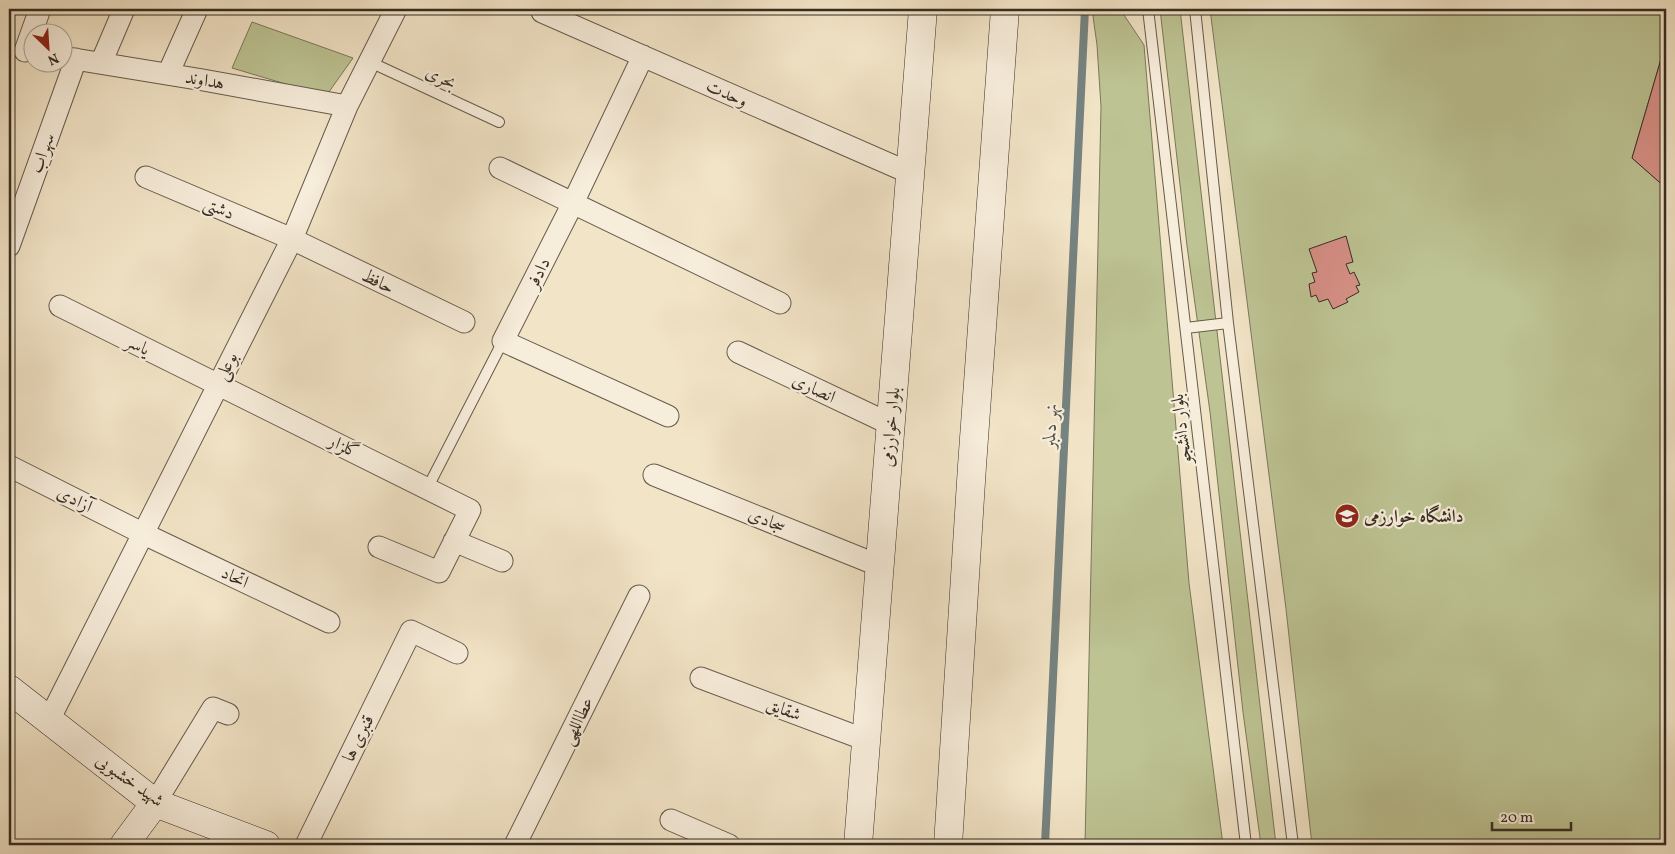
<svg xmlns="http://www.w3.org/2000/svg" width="1675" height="854" font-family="Vollkorn,Amiri,serif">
<rect width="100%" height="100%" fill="#f2e4c7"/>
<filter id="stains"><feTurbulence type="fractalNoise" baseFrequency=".004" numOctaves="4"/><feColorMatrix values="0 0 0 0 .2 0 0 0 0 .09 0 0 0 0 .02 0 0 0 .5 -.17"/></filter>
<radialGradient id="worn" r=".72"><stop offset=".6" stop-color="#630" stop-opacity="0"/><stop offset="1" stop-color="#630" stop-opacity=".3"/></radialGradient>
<path fill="#bdc393" stroke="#7a785b" d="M 1092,9 L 1120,9 L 1144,45 L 1189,583 L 1223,845 L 1085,845 L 1101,107 L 1097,45 Z
M 1160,9 L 1180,9 L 1276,845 L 1261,845 L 1243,712 L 1210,412 L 1187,246 Z
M 1210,9 L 1666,9 L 1666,42 L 1632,158 L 1666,188 L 1666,845 L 1312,845 L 1286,609 Z
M 252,22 L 353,58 L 326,96 L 232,68 Z"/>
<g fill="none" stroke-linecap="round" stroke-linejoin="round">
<path stroke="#768381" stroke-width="8" d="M 1045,845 L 1085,9"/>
</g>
<path fill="#d79086" stroke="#372d23" d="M 1666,42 L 1666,188 L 1632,158 Z
M 1346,236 L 1353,262 L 1346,264 L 1350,274 L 1354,272 L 1360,285 L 1356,286 L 1359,292 L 1346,299 L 1348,302 L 1333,309 L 1328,299 L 1319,302 L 1316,295 L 1311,297 L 1309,284 L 1315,282 L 1312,273 L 1317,272 L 1309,249 Z"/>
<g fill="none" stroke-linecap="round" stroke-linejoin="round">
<defs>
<path id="lane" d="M 1148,9 L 1246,845
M 1195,9 L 1228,323 L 1293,845
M 370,62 L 499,122
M 1186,328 L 1228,323
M 428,487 L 503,341"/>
<path id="street" d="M 542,12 L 912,174
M 25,51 L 40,9
M 643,56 L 573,203 L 503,341 L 668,416
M 62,57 L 203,80 L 347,106
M 101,63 L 124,9
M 168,74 L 197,9
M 500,168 L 780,303
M 146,177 L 292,239 L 464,322
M 9,246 L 76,59
M 60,306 L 470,510 L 439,572 L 379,547
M 738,352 L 890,424
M 9,466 L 142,533 L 329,622
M 654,475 L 880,566
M 454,541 L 502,561
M 701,678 L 866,740
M 49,720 L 292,239 L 347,106 L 396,9
M 155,803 L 213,708 L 228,714
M 671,820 L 729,845
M 306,845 L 411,631 L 457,653
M 515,845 L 639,596"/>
<path id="secondary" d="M 9,689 L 155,803 L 266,845
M 124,845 L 155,803
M 858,845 L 923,9
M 948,845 L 972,466 L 1005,9"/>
</defs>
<use href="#lane" stroke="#665b4c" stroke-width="12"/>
<use href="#street" stroke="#665b4c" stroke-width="23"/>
<use href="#secondary" stroke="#372d23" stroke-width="29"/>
<use href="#lane" stroke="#f7eddb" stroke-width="10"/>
<use href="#street" stroke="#f7eddb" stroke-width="21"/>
<use href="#secondary" stroke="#f7eddb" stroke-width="28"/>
</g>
<defs>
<symbol id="university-disc" viewBox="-11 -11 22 22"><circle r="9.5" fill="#8f2418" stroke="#f7eddb"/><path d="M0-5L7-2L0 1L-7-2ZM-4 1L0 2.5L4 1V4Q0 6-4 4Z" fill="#fff"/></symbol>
</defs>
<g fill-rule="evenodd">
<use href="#university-disc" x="1333" y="502" width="28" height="28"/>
</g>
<g text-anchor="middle" stroke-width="4.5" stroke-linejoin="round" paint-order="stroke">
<g font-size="18" fill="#372d23" stroke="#f7eddb">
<text transform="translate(441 77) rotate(25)" y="6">بحری</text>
<text transform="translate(205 80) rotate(10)" y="6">هداوند</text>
<text transform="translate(727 93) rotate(24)" y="6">وحدت</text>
<text transform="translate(42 153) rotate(-70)" y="6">سهراب</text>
<text transform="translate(219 208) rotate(23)" y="6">دشتی</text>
<text transform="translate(538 273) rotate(-63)" y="6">دادفر</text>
<text transform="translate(378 281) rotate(26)" y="6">حافظ</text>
<text transform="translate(138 345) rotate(26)" y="6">یاسر</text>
<text transform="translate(226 366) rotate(-63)" y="6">بوعلی</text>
<text transform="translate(814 388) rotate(25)" y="6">انصاری</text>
<text transform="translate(890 427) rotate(-85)" y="6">بلوار خوارزمی</text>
<text transform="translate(1181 429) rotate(-97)" y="6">بلوار دانشجو</text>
<text transform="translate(344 446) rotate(26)" y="6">گلزار</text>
<text transform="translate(75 499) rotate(27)" y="6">آزادی</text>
<text transform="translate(767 520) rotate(22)" y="6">سجادی</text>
<text transform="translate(235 577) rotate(25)" y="6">اتحاد</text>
<text transform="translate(784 709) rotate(21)" y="6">شقایق</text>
<text transform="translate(577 721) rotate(-64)" y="6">عطااللهی</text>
<text transform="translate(358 738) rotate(-64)" y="6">قنبری ها</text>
<text transform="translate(130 780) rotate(35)" y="6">شهید خشبویی</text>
</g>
<g font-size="18" font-weight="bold" fill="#372d23" stroke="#f7eddb" text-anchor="start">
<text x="1364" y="522">دانشگاه خوارزمی</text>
</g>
<g font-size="19" font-style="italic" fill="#51514a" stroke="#f7eddb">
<text transform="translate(1049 426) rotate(-87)" y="7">نهر دلمبر</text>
</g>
</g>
<rect width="1675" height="854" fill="none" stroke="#f2e4c7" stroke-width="30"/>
<rect x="10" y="10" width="1655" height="834" fill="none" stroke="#372d23" stroke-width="2.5"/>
<rect x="15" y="15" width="1645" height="824" fill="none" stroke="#372d23"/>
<g transform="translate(48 48) rotate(155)"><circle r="24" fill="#f7eddb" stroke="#aaa091"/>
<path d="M0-4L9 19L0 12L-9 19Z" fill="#8f2418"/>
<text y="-8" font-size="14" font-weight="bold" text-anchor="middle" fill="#372d23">N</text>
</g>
<path d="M1492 822v8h79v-8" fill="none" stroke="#372d23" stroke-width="2.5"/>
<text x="1500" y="822" font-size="15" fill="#372d23" stroke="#f7eddb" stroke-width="4" paint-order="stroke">20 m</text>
<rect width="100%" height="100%" filter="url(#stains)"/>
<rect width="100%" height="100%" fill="url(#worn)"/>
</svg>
